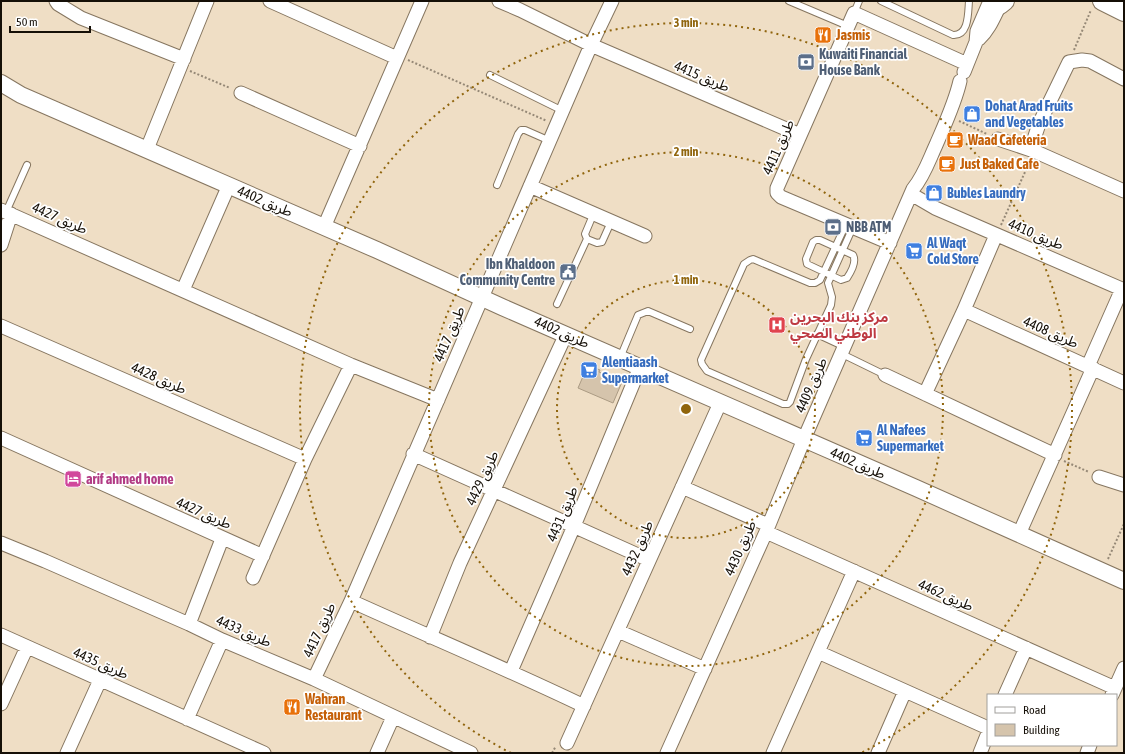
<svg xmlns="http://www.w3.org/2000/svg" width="1125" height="754" font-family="'Asap Condensed','Noto Sans Arabic',sans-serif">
<rect width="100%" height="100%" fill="#efdec5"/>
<path fill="#d5c4ac" stroke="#ab9b84" d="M 588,365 L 600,370 L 599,372 L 622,382 L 613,403 L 578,388 Z"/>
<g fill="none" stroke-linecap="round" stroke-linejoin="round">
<defs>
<path id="service" d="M 789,1 L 848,26
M 881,1 L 953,35 C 969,36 968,13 969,1
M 854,13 L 859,1
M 490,75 L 563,111
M 497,185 L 518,134 L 521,130 L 525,130 L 550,141
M 6,212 L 27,165
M 593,215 L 585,234 L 587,239 L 597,243 L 602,242 L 611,222
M 846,224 L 820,280 L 815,283 L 810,283 L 753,259 L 750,260 L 744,264 L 701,360 L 702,364 L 707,371 L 783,404 L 788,404 L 790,402 L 806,359 L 831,305 L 832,297 L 828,283 L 853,227
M 816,240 L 820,240 L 853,255 C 857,262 851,272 847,278 L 841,280 L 807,264 L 806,259 L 813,242 Z
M 557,304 L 587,239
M 817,334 L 845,347
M 842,354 L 885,375
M 620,358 L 638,315 L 648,311 L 690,329"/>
<path id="minor" d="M 56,1 L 58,4 L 81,18 L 184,59
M 270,1 L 397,58
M 499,1 L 520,10 L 591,45 L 800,135
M 979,39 C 990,29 995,14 1002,1
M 964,72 L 976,42 L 977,31 L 990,1
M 241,93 L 360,146
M 998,139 L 1034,151 L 1124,191
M 147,149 L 207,1
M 1034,151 L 1035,136 L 1039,124 L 1069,62 L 1082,60 L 1090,61 L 1124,79
M 530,186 L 645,236
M 911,194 L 935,208 L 1124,290
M 1,210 L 351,365 L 438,400
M 324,227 L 422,1
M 890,243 L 781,197 L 777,193 L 777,188 L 854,13 L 967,64
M 1,245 L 11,214
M 183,290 L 229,185
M 964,310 L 1124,383
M 1,326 L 305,459
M 1088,366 L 1122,289
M 885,375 L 1055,455
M 925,394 L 964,310 L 996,235
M 1,438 L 263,556
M 413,454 L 649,560
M 1099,477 L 1124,485
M 682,487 L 768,525
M 766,532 L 1115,688
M 1019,534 L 1093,368
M 1,543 L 45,561 L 189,624 L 222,640 L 314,679 L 471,753
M 253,578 L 305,459 L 351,365
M 351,601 C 428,636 507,669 584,706
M 189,624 L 222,539
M 618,631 L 705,669
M 1,635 L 264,753
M 430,637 L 460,563 L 566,334
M 818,652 L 988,728
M 511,671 L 574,526 L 640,367
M 314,679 L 351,601 L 591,45 L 612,1
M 1005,695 L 1026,648
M 1112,695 L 1124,668
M 1,704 L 27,647
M 187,719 L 222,640
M 567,743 L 720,403
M 67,753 L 100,680
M 377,753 L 393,717
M 667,753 L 766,532 L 804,439 L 913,189 C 924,176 929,160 936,145 C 945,124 955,103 960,81
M 773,753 L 854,571
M 878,753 L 905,691
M 980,753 L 988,733
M 1087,753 L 1090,745"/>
<path id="tertiary" d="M 1,83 L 21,95 L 377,250 L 502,307 L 916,488 L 1124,581"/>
<path id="secondary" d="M 1102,1 L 1124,12
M 1000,5 L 1005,1"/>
</defs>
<use href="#service" stroke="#867660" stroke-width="8"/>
<use href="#minor" stroke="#867660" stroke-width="15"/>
<use href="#tertiary" stroke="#867660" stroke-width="18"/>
<use href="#secondary" stroke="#867660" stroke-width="20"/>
<path stroke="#958876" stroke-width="2" stroke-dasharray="2 2" stroke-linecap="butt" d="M 1074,50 L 1091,10
M 408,60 L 547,121
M 190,71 L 230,88
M 959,121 L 987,134
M 1001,225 L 1030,161
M 1064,461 L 1089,472
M 1108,559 L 1124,524
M 552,753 L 556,746"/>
<use href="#service" stroke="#fff" stroke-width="6"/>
<use href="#minor" stroke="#fff" stroke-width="13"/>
<use href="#tertiary" stroke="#fff" stroke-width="16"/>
<use href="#secondary" stroke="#fff" stroke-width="18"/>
</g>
<g fill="none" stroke="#90650d" stroke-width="2" stroke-dasharray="2 4">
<circle cx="686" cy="409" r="129"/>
<circle cx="686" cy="409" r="257"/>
<path d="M511 753A386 386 0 1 1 861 753"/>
</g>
<defs>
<symbol id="restaurant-square" viewBox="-11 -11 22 22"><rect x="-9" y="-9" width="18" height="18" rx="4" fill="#e8710a" stroke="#fff"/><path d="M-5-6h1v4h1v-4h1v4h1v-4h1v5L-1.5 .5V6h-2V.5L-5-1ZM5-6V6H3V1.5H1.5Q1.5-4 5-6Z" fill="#fff"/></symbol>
<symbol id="bank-square" viewBox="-11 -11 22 22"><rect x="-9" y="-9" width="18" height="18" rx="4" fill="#5c6f8a" stroke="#fff"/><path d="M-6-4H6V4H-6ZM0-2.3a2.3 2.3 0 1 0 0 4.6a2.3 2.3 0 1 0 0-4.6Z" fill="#fff"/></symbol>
<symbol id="shop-square" viewBox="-11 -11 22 22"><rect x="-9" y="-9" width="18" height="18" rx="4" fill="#3f7fe0" stroke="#fff"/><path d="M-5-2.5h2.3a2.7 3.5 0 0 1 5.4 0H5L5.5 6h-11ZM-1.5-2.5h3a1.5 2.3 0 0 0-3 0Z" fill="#fff"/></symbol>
<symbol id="cafe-square" viewBox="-11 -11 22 22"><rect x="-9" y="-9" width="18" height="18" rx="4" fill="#e8710a" stroke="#fff"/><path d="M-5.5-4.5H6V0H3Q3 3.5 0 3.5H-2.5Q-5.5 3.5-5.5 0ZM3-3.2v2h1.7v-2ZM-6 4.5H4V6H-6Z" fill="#fff"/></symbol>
<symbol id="supermarket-square" viewBox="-11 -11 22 22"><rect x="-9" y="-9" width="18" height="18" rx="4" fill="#3f7fe0" stroke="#fff"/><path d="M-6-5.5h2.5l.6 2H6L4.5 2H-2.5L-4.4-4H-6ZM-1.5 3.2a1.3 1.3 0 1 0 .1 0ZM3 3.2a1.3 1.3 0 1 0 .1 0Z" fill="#fff"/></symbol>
<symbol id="civic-square" viewBox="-11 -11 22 22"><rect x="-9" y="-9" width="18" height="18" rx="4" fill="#5c6f8a" stroke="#fff"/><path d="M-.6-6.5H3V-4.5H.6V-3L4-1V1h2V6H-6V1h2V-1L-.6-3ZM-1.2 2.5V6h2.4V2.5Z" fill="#fff"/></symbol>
<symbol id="hospital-square" viewBox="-11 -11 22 22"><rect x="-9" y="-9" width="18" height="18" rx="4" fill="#e0444e" stroke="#fff"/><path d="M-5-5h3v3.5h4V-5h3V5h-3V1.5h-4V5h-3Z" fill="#fff"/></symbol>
<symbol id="hotel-square" viewBox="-11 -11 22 22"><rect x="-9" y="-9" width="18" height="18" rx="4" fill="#d1479c" stroke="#fff"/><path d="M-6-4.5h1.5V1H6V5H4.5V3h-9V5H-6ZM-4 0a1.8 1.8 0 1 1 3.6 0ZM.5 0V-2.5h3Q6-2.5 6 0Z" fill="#fff"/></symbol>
</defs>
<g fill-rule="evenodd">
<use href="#restaurant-square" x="813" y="25" width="20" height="20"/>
<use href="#bank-square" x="796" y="52" width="20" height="20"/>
<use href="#shop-square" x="962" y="104" width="20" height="20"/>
<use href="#cafe-square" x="945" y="130" width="20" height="20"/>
<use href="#cafe-square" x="937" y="154" width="20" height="20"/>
<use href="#shop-square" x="924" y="183" width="20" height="20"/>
<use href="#bank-square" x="823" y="217" width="20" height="20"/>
<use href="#supermarket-square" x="904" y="241" width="20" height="20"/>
<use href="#civic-square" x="558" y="262" width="20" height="20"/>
<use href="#hospital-square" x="767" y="315" width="20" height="20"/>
<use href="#supermarket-square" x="579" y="360" width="20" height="20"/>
<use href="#supermarket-square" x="854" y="428" width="20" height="20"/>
<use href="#hotel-square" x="63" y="469" width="20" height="20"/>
<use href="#restaurant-square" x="282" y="697" width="20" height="20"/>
</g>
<g text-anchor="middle" stroke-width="3.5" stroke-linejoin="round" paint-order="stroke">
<g font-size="14" font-weight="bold" fill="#c56008" stroke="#fff" text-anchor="start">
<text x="836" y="40">Jasmis</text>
<text x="968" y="145">Waad Cafeteria</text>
<text x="960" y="169">Just Baked Cafe</text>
<text x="305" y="704">Wahran<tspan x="305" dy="16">Restaurant</tspan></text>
</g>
<g font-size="14" font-weight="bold" fill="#4e5e75" stroke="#fff" text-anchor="start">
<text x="819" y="59">Kuwaiti Financial<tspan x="819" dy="16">House Bank</tspan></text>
<text x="846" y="232">NBB ATM</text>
<text x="555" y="269" text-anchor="end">Ibn Khaldoon<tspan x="555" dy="16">Community Centre</tspan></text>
</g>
<g font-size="14" fill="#150f07" stroke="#fff">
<text transform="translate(702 76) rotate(23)" y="5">طريق 4415</text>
<text transform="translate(778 147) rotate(-66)" y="5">طريق 4411</text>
<text transform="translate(265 201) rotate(23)" y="5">طريق 4402</text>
<text transform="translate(60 218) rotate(24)" y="5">طريق 4427</text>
<text transform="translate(1036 234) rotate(23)" y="5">طريق 4410</text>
<text transform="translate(562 332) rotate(24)" y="5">طريق 4402</text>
<text transform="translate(1051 332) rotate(24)" y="5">طريق 4408</text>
<text transform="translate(449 334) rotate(-67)" y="5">طريق 4417</text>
<text transform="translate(159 378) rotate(24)" y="5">طريق 4428</text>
<text transform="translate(811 385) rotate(-66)" y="5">طريق 4409</text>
<text transform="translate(858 463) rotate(24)" y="5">طريق 4402</text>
<text transform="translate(482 478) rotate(-65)" y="5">طريق 4429</text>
<text transform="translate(204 513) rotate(24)" y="5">طريق 4427</text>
<text transform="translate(562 514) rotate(-67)" y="5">طريق 4431</text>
<text transform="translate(637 548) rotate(-66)" y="5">طريق 4432</text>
<text transform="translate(740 548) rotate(-66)" y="5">طريق 4430</text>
<text transform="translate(946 595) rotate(24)" y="5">طريق 4462</text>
<text transform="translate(319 630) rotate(-65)" y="5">طريق 4417</text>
<text transform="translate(244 631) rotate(24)" y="5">طريق 4433</text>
<text transform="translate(101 663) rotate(24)" y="5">طريق 4435</text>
</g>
<g font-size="14" font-weight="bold" fill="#366cbe" stroke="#fff" text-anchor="start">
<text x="985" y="111">Dohat Arad Fruits<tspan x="985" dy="16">and Vegetables</tspan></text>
<text x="947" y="198">Bubles Laundry</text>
<text x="927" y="248">Al Waqt<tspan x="927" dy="16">Cold Store</tspan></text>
<text x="602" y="367">Alentiaash<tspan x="602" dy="16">Supermarket</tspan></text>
<text x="877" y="435">Al Nafees<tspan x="877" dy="16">Supermarket</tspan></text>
</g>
<g font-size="14" font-weight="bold" fill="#be3a42" stroke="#fff" text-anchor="start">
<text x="790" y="322">مركز بنك البحرين<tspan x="790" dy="16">الوطني الصحي</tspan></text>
</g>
<g font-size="14" font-weight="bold" fill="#b23c85" stroke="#fff" text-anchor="start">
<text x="86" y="484">arif ahmed home</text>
</g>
</g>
<circle cx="686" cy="409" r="6" fill="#90650d" stroke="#fff" stroke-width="2"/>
<g font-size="12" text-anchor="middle" font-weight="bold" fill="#90650d" stroke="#fff" stroke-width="3.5" stroke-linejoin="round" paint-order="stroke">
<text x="686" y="27">3 min</text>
<text x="686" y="156">2 min</text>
<text x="686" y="284">1 min</text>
</g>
<rect width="1125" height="754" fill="none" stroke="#150f07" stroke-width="4"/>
<rect x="987" y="694" width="130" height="52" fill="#ffffff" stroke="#a19f9c"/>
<rect x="995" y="707" width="20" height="6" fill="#ffffff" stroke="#a19f9c"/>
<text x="1023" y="714" font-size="12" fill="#150f07">Road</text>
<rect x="995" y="724" width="20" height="12" fill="#d5c4ac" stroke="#a19f9c"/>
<text x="1023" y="734" font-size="12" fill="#150f07">Building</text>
<path d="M10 26v6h80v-6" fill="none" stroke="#150f07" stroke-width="2"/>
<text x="16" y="26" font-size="12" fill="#150f07" stroke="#ffffff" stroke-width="3" paint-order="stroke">50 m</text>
</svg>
